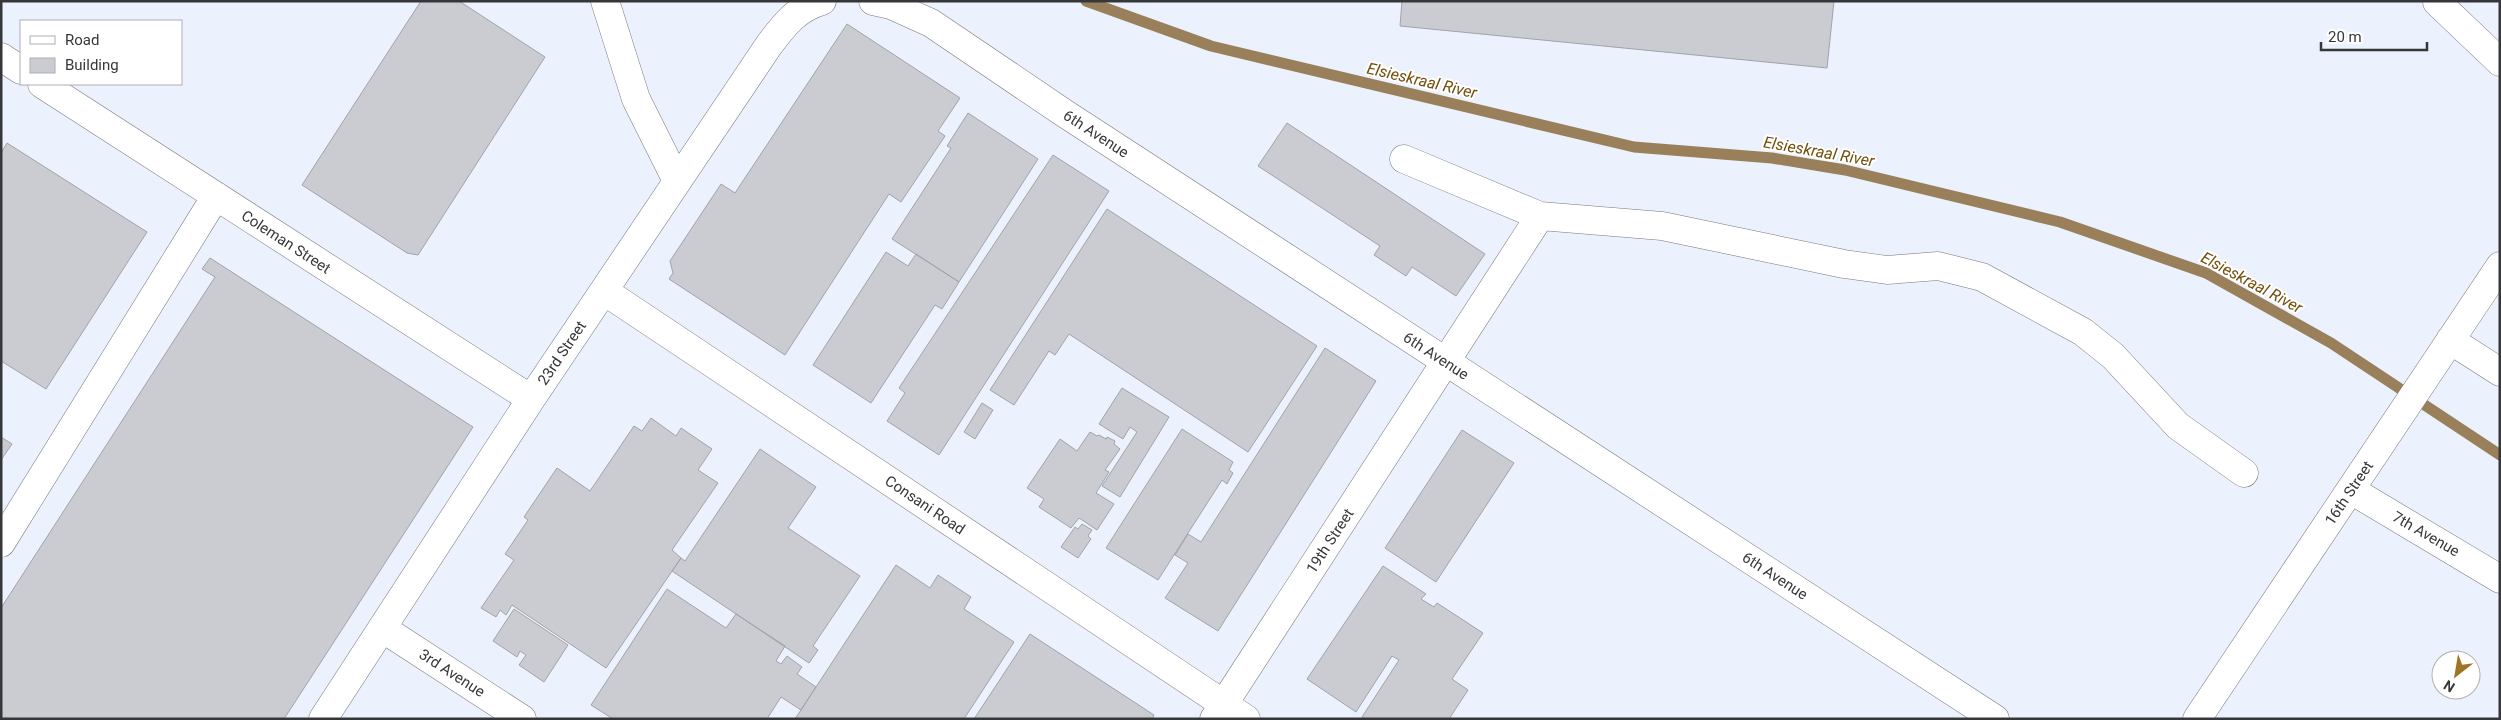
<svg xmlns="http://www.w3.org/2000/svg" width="2501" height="720" font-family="Roboto,sans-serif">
<rect width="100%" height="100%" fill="#fafbfe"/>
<path fill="#ebf1fd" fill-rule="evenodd" d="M 1,1 L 2500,1 L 2500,719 L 1,719 ZM 21,21 L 181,21 L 181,84 L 21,84 ZM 2441,660 L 2471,660 L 2471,690 L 2441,690 Z"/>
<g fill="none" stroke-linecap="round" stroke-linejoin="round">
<path stroke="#99805a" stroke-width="11" d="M 1086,1 L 1211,46 L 1634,147 L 1772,158 L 1845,170 L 2060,222 L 2206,273 L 2331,343 L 2500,455"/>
</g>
<path fill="#caccd2" stroke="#a1a3a8" d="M 421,1 L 459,1 L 545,57 L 418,255 L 407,253 L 302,185 Z
M 1402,1 L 1834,1 L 1827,68 L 1400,26 Z
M 847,24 L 960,98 L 938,131 L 945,136 L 901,202 L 889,194 L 785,355 L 669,279 L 673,273 L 670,261 L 721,184 L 735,193 Z
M 968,113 L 1038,159 L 959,282 L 892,239 L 951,148 L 947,146 Z
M 1287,123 L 1485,254 L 1456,296 L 1412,267 L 1406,276 L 1374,255 L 1380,246 L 1258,166 Z
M 7,143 L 147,232 L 46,389 L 1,361 L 1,153 Z
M 1053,155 L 1109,191 L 939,455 L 887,421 L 905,393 L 899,388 Z
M 1107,209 L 1317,346 L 1248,452 L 1069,334 L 1055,355 L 1049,351 L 1014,405 L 990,390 Z
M 886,252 L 908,266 L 916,254 L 959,282 L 942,309 L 935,305 L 871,403 L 813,365 Z
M 210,258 L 473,427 L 284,719 L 1,719 L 1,608 L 215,277 L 202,269 Z
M 1325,348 L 1376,381 L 1218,631 L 1165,598 L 1188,563 L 1175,555 L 1188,534 L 1201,542 Z
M 1122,388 L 1169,417 L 1120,497 L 1102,486 L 1137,432 L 1130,427 L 1123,439 L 1099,424 Z
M 982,403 L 993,410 L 975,439 L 964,432 Z
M 651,418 L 676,436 L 681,428 L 712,449 L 698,470 L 718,483 L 672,550 L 681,558 L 606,668 L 512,605 L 506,615 L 500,610 L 496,617 L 481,608 L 514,560 L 505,554 L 528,520 L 524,517 L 557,468 L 590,491 L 634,426 L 642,431 Z
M 1182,429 L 1233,462 L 1229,470 L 1233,473 L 1227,484 L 1222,480 L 1158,580 L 1106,548 Z
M 1462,430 L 1514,463 L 1436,582 L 1385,548 Z
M 1090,432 L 1097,436 L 1099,435 L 1106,439 L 1107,437 L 1115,441 L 1114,444 L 1120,449 L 1105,470 L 1109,472 L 1096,493 L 1114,504 L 1097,530 L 1079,518 L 1071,528 L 1039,507 L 1044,499 L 1027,488 L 1060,439 L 1077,451 Z
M 1,437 L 12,444 L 1,460 Z
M 760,449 L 816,487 L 788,528 L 860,576 L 813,646 L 818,650 L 809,663 L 672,571 L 681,558 L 685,561 Z
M 1082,524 L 1092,530 L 1088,536 L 1091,539 L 1078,558 L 1061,547 L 1075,527 L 1078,529 Z
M 896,565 L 930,588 L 938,575 L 971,597 L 964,609 L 1014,642 L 964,719 L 795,719 Z
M 1383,566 L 1426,594 L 1421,599 L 1434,607 L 1437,603 L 1483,633 L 1452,679 L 1468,690 L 1449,719 L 1365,719 L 1362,717 L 1399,660 L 1392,656 L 1356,712 L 1307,679 Z
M 667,589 L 726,628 L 736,614 L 785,646 L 776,661 L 781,664 L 787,656 L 802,667 L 797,674 L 816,687 L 801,710 L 781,697 L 767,719 L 613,719 L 591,705 Z
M 514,609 L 568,645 L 544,682 L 519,665 L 526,655 L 520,651 L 517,657 L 493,641 Z
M 1030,634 L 1154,715 L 1152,719 L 974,719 Z"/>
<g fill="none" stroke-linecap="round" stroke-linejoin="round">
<defs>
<path id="minor" d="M 605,1 L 636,99 L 677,181
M 873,1 L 891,5 L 931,23 L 1064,113 L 1995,719
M 2437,2 L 2500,62
M 1,57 L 21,70
M 42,84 L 531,399
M 1404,159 L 1540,216
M 604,291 L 1246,719
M 2450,340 L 2500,372
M 2351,490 L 2500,579
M 1,543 L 216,196
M 382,628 L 522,719
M 323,719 L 531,399 L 769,45 C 784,25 797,8 822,1
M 1214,719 L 1540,216 L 1662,226 L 1844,264 L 1887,270 L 1938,266 L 1982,277 L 2083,332 L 2113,356 L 2178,426 L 2244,473
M 2197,719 L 2500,266"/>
</defs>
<use href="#minor" stroke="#76787d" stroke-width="29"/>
<use href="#minor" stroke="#fff" stroke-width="28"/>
</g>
<g text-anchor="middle" stroke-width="4" stroke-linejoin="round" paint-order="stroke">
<g font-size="15" fill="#363739" stroke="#fff">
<text transform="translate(1096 134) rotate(33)" y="5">6th Avenue</text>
<text transform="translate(286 242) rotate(33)" y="5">Coleman Street</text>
<text transform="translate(562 353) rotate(-56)" y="5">23rd Street</text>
<text transform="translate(1436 356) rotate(33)" y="5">6th Avenue</text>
<text transform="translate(2349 493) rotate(-56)" y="5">16th Street</text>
<text transform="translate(925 505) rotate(34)" y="5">Consani Road</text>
<text transform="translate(2426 534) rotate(30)" y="5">7th Avenue</text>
<text transform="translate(1330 541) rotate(-57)" y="5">19th Street</text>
<text transform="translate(1775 576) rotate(33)" y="5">6th Avenue</text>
<text transform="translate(452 673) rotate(33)" y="5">3rd Avenue</text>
</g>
<g font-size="16" font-style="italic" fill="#724f08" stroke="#fff">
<text transform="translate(1422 80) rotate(13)" y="6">Elsieskraal River</text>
<text transform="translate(1819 151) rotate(10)" y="6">Elsieskraal River</text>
<text transform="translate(2252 282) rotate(28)" y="6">Elsieskraal River</text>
</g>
</g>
<rect width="2501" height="720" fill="none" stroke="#363739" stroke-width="5"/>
<rect x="20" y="20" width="162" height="65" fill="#ffffff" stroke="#afafb0"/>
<rect x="30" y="36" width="25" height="8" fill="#ffffff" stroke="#afafb0"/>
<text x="65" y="45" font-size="15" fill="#363739">Road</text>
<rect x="30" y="58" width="25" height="15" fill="#caccd2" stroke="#afafb0"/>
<text x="65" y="70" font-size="15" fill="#363739">Building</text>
<g transform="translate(2456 675) rotate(211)"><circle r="24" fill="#ffffff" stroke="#afafb0"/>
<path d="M0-4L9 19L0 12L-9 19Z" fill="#a07425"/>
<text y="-8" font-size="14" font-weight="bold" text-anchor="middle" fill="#363739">N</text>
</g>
<path d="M2321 42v8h106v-8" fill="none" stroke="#363739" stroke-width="2.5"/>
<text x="2328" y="42" font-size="15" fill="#363739" stroke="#ffffff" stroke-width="4" paint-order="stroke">20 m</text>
</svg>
